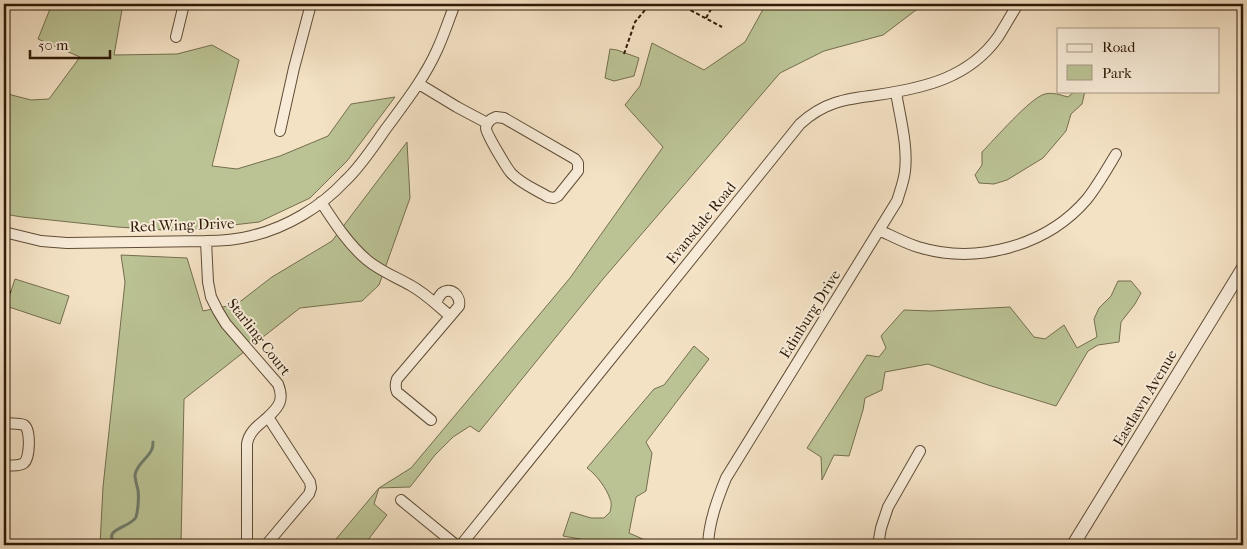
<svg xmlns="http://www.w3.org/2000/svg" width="1247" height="549" font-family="'IM FELL French Canon',serif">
<rect width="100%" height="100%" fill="#f4e2c5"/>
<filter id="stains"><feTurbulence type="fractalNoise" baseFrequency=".004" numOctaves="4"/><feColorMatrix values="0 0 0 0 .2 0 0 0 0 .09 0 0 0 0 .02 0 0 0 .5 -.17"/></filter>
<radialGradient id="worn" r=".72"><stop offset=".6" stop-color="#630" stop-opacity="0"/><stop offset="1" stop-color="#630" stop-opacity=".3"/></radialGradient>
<path fill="#bbc395" stroke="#746e4e" d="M 52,4 L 123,4 L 114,55 L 177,54 L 212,45 L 239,60 L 212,166 L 237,169 L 280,156 L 328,136 L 351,104 L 395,97 L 347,161 L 310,198 L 259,222 L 181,231 L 117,227 L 22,217 L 4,214 L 4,93 L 31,100 L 49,99 L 80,57 L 38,39 Z
M 766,4 L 924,4 L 883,35 L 824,51 L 780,73 L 603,279 L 479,432 L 470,426 L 453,437 L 435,455 L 410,487 L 379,488 L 374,504 L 387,515 L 364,545 L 331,545 L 379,488 L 411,468 L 570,278 L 663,147 L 625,105 L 640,86 L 652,43 L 704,70 L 745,42 Z
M 610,49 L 617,50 L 639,58 L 634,76 L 614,81 L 605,78 Z
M 1075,91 L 1085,91 L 1082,104 L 1071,114 L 1066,131 L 1043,158 L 1007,180 L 994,184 L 979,183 L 975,175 L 982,165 L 982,152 C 994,140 1031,97 1045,94 C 1053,92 1060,95 1068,97 Z
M 407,142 L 410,198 L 379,285 L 362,301 L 300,308 L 184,399 L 181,545 L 100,545 L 103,487 L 125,282 L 121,255 L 187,258 L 203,311 L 237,304 L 272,277 L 332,241 Z
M 15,279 L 69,296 L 60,324 L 6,306 Z
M 1118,281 L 1131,281 L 1141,293 L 1135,304 L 1121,322 L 1119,342 L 1098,345 L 1088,351 L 1056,406 L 988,385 L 928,364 L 885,372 L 882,390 L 865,398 L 863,410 L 849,456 L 834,455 L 822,480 L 821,457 L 807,448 L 867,355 L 879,357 L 886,348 L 881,336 L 904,310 L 931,311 L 1010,307 L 1034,337 L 1045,339 L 1064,325 L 1077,348 L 1097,337 L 1094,319 L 1099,308 L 1111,296 Z
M 694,346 L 709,359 L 646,442 L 652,453 L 646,491 L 636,497 L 629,533 L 645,540 L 645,545 L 596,545 L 591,541 L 563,536 L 571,512 L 591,518 L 604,518 L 610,512 C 611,508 612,503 610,499 C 607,489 596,474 587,468 L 654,389 L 664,385 Z"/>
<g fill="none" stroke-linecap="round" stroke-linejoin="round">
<path stroke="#717d6b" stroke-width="3" d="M 117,545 C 99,529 131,528 136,517 C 138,511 139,497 138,490 C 137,485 135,480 135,475 C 137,463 148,459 152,449 C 153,447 153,444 153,442"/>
<defs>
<path id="minor" d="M 176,37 L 184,4
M 419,84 L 457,107 L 487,123
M 496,117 L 504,118 L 575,159 L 578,163 L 578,171 L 558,196 L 554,198 L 548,197 C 537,190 521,184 511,173 C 507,168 486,134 486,128 C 487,122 490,119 496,117 Z
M 280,131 L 294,68 L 311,4
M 321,202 C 334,222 348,244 367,260 C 380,271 396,277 410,285 C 425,293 437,305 450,316
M 879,230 C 892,236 905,243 918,247 C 977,265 1047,246 1087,199 C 1098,185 1107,169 1116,154
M 4,232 L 41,241 L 67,243 L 206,241 C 221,241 236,240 251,236 C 286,228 321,207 345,181 C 361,166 373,147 385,130 C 404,104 424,79 437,50 C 444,35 449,19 455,4
M 206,241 L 208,282 L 211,297 L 218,311 L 226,324 L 278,384 C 284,399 280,406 268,417
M 431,420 L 397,392 C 395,387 395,384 397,379 L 459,306 C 461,296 451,286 442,293 C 439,296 437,300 436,304
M 4,423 C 10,424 19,423 24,425 C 31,429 30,458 24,463 C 18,467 10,465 4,465
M 401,500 L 456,545
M 249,545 L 247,542 L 247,444 C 249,431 259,425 268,417 L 310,482 L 311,488 L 309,494 L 266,545
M 461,545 L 800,124 C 824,102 845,99 877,95 C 924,88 969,78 998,37 C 1005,26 1011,15 1018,4
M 708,545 C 709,522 717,500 726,478 L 897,201 C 900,191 904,181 905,171 C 908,145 900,118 896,92
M 878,545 L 881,528 L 888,507 L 920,451"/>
<path id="tertiary" d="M 1073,545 L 1243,268"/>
</defs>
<use href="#minor" stroke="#604c36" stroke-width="12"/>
<use href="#tertiary" stroke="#604c36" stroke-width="14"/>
<path stroke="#2e1a06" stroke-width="2" stroke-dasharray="4 2.5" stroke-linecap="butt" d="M 679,4 L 722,27
M 706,18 L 714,4
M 624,54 L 635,22 L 650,4
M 4,252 L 6,242
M 4,289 L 11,292"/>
<use href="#minor" stroke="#f8ecd9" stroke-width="10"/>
<use href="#tertiary" stroke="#f8ecd9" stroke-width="12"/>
</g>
<g text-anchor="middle" stroke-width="4" stroke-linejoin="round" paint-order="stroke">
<g font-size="15" fill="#2e1a06" stroke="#f8ecd9">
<text transform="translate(701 223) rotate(-51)" y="5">Evansdale Road</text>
<text transform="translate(182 225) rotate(-2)" y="5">Red Wing Drive</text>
<text transform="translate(810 314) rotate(-58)" y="5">Edinburg Drive</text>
<text transform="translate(259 337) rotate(52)" y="5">Starling Court</text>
<text transform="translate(1145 398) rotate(-59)" y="5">Eastlawn Avenue</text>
</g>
</g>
<rect width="1247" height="549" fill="none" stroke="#f4e2c5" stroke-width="20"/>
<rect x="5" y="5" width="1237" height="539" fill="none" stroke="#2e1a06" stroke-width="2.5"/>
<rect x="10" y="10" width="1227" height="529" fill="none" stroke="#2e1a06"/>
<rect x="1057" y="28" width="162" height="65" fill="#f8ecd9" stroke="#a79885"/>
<rect x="1067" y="44" width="25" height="8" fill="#f8ecd9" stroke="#a79885"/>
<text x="1102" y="52" font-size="15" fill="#2e1a06">Road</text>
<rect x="1067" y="65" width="25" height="15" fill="#bbc395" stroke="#a79885"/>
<text x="1102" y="78" font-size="15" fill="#2e1a06">Park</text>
<path d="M30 50v8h80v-8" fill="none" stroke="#2e1a06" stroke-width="2.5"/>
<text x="38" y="50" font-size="15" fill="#2e1a06" stroke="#f8ecd9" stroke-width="4" paint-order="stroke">50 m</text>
<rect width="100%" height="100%" filter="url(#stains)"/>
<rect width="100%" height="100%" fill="url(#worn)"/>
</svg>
